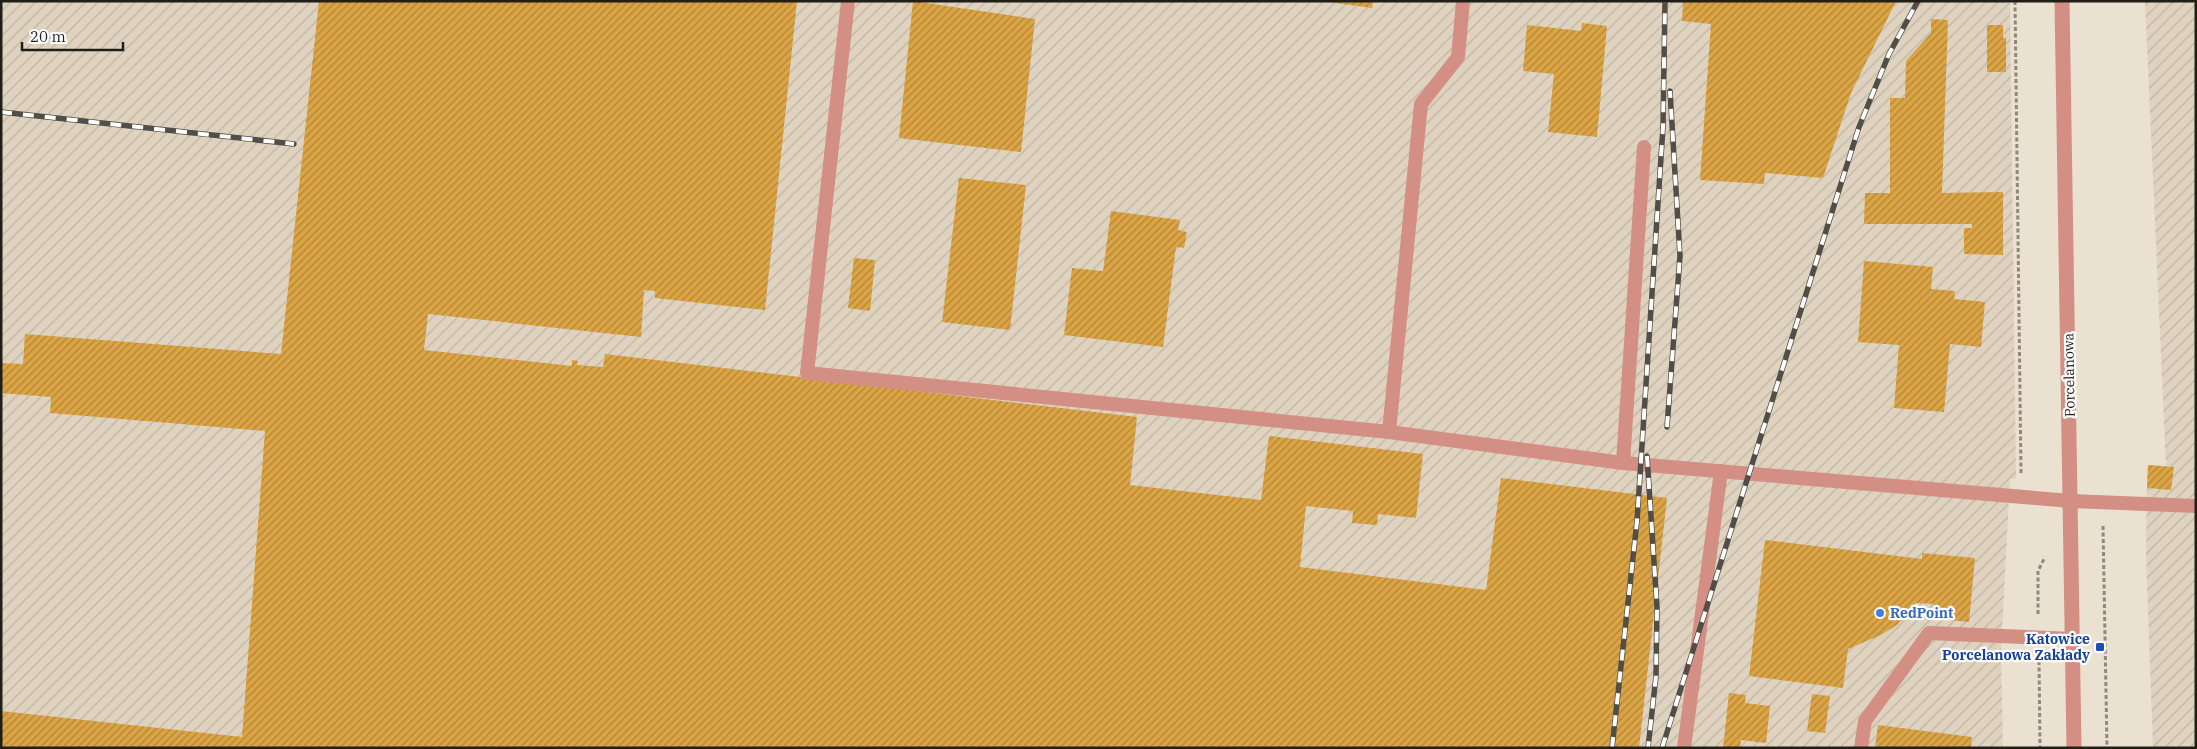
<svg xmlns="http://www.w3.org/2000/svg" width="2197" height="749" font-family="'IBM Plex Serif',serif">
<defs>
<pattern id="industrial-furrows" width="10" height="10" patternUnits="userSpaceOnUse" patternTransform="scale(1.25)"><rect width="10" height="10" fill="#dfd3c0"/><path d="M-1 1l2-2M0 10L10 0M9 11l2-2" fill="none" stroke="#bfb5a4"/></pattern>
<pattern id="building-hatch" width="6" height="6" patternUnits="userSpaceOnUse" patternTransform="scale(1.25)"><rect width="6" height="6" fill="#dba444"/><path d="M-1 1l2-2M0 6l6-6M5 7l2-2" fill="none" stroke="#b18538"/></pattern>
</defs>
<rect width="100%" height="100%" fill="#ebe1d1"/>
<path fill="url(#industrial-furrows)" d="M 1,1 L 2010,1 L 2016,479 L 2010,479 L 2001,649 L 2003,748 L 1,748 Z
M 2145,1 L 2196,1 L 2196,748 L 2153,748 L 2146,555 L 2147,481 L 2148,465 L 2166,466 Z"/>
<path fill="url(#building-hatch)" d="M 319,1 L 797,1 L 765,310 L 655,298 L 655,291 L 644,290 L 641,337 L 428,314 L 424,350 L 572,366 L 572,360 L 578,361 L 577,365 L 603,367 L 605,354 L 1137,417 L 1130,485 L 1261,500 L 1269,436 L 1423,454 L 1416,518 L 1378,514 L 1377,525 L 1352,523 L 1353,511 L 1306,506 L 1300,567 L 1486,590 L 1501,478 L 1667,498 L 1639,748 L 1,748 L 1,711 L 242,737 L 265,431 L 50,413 L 51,397 L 1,393 L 1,363 L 23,364 L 25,334 L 281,354 Z
M 913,1 L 1035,19 L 1021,152 L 899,138 Z
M 1321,1 L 1373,1 L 1372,8 Z
M 1683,1 L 1896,1 L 1851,93 L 1823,178 L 1765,173 L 1764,184 L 1700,180 L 1711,24 L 1682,21 Z
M 1931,19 L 1948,20 L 1942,193 L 2003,192 L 2003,255 L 1964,254 L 1964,228 L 1972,228 L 1972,224 L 1864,224 L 1865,193 L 1890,193 L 1890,98 L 1905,98 L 1906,61 L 1931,33 Z
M 1582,23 L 1607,26 L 1597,137 L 1548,132 L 1554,74 L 1523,71 L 1527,25 L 1581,31 Z
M 1987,25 L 2003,25 L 2003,38 L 2006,38 L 2006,72 L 1987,72 Z
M 959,178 L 1026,185 L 1010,330 L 942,322 Z
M 1111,211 L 1180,220 L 1178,230 L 1187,232 L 1184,248 L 1176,247 L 1163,347 L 1064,335 L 1072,268 L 1103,271 Z
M 854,258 L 875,260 L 870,311 L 848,308 Z
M 1864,261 L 1933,267 L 1931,289 L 1955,291 L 1954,299 L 1985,302 L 1981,347 L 1950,344 L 1944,412 L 1894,408 L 1899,345 L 1858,342 Z
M 2148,465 L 2174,467 L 2171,490 L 2147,488 Z
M 1765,540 L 1922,559 L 1922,553 L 1975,558 L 1969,622 L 1932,618 L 1934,604 L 1916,603 L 1897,625 L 1881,635 L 1848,649 L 1843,688 L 1749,676 Z
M 1729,693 L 1746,695 L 1745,703 L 1770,706 L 1766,743 L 1741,740 L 1740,748 L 1723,748 Z
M 1812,694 L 1830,696 L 1825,733 L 1807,731 Z
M 1878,725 L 1972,737 L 1971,748 L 1875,748 Z"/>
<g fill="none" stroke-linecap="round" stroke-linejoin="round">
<path stroke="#8f887d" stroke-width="3" stroke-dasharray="4 2.5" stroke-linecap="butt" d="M 2015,1 L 2021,473
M 2103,526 L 2107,748
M 2038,614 L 2038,571 L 2045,557
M 2039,661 L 2040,748"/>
<path stroke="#d38f84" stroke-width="14" d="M 848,1 L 807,373 L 1389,432 L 1623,463 L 2071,501 L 2196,506
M 1389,432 L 1421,104 L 1458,57 L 1463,1
M 1623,463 L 1644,147
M 1684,748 L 1721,471
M 1861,748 L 1865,721 L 1929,633 L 2073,639"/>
<path stroke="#d38f84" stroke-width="15" d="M 2062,1 L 2074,748"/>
<defs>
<path id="rail" d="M 1,112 L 294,144
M 1667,427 L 1680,256 L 1670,91
M 1647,456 L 1657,607 L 1656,676 L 1648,748
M 1612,748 L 1637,521 L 1663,127 L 1665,1
M 1662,748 L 1859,127 L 1889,54 L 1918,1"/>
</defs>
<use href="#rail" stroke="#524d45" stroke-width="5.5"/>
<use href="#rail" stroke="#fff" stroke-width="4" stroke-dasharray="11" stroke-linecap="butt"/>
</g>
<circle fill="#3f7fe0" stroke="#fff" stroke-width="2" cx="1880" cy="613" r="5"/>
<rect fill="#1a4fb4" stroke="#fff" stroke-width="2" x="2095" y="642" width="10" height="10" rx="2.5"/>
<g text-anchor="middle" stroke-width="4.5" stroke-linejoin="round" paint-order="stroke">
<g font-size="14" fill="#211e18" stroke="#fff">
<text transform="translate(2069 375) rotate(-91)" y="5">Porcelanowa</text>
</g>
<g font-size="14" font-weight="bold" fill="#366cbe" stroke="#fff" text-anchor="start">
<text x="1890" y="618">RedPoint</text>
</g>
<g font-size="14" font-weight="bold" fill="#164399" stroke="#fff" text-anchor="end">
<text x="2090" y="644">Katowice<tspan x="2090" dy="16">Porcelanowa Zakłady</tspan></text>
</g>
</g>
<rect width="2197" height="749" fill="none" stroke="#211e18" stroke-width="5"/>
<path d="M22 42v8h101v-8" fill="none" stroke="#211e18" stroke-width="2.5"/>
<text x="30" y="42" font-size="15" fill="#211e18" stroke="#ffffff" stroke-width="4" paint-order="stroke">20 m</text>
</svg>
